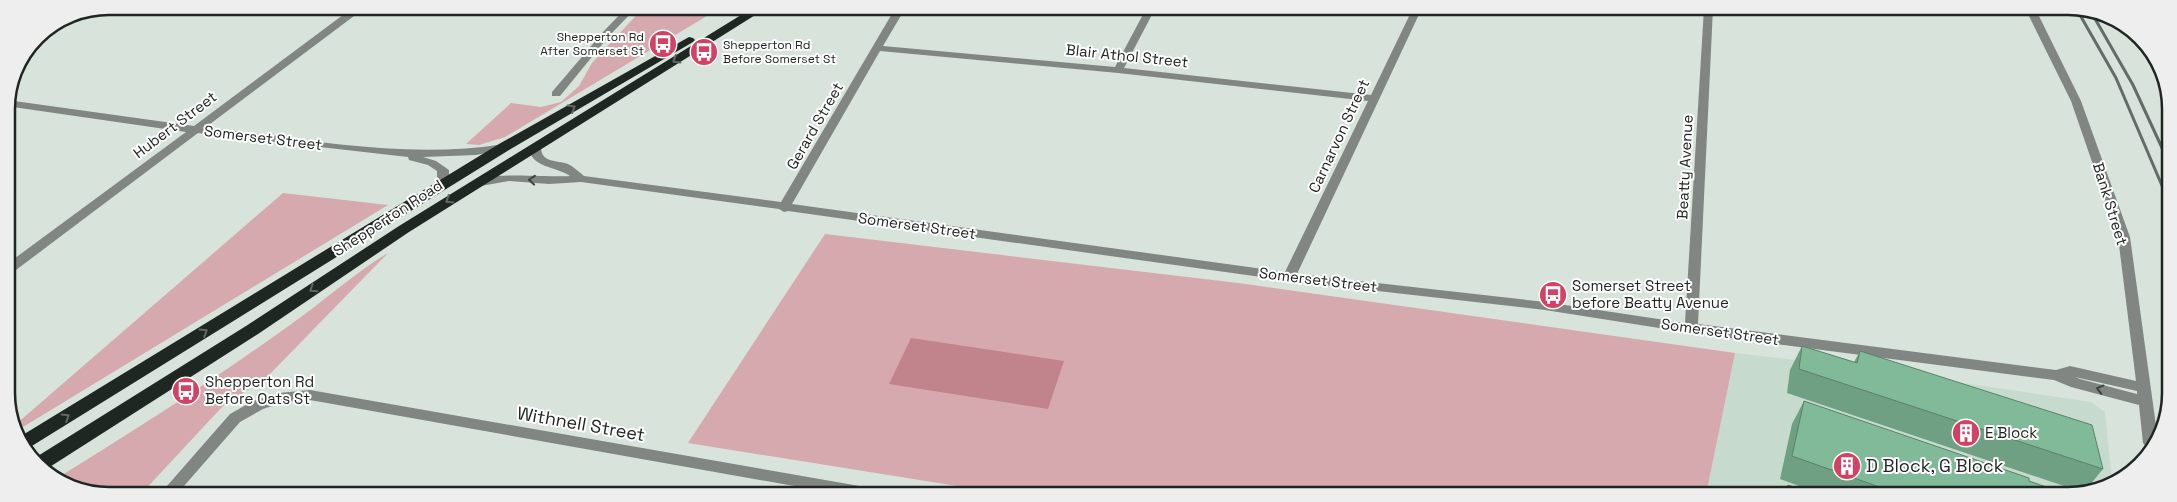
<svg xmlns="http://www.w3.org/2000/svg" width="2177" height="502" font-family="'Space Grotesk',sans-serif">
<rect width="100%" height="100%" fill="#d7e3db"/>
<path fill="#c7dace" d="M 1735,353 L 1862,368 L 2091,402 L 2105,412 L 2112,480 L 2074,496 L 1706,495 Z"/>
<path fill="#d6a9ae" d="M 644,7 L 722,7 L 505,137 L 479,145 L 466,144 L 511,103 L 541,107 L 561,102 L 579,86 L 592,63 Z
M 283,193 L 388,205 L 18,430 L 15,425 Z
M 825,234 L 1238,283 L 1735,353 L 1706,495 L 1013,495 L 688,443 Z
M 388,253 L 267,377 L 222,407 L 141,494 L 90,494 L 59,477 C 137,429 215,379 290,325 C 323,302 353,274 388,253 Z"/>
<path fill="#c1848c" d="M 911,338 L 1064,361 L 1048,409 L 889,384 Z"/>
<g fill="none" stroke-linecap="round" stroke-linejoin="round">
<path fill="#818683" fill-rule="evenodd" d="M 355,6 L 366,7 L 206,127 C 304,139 405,160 504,144 L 508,145 L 510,147 L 508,149 L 476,155 L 423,157 L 436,161 L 449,170 L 449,178 L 442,189 L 438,190 L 432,187 L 437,178 L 437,171 L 428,165 L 409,160 L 408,157 L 198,133 L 12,273 L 7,274 L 7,264 L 186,132 L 6,106 L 7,100 L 194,126 Z
M 627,7 L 637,7 L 609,36 L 560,96 L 552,96 L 552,92 L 603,32 Z
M 896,7 L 906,7 L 883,46 L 1115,67 L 1147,7 L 1156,7 L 1124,68 L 1371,95 L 1413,8 L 1422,8 L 1297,274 L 1545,302 L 1685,323 L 1704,8 L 1713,8 L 1698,324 L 2056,370 L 2070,366 L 2136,381 L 2118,237 L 2071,101 L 2025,8 L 2035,8 L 2081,101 L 2130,237 L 2157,433 L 2149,448 L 2146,447 L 2143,443 L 2139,405 L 2071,387 L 2054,380 L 1691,333 L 1545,310 L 1289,281 L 788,211 L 784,212 L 779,209 L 581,182 L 549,184 L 509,181 L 475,187 L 469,184 C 483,170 549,178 570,176 C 556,166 530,168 529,147 L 535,144 L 541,147 C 541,163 556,160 568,164 C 574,167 579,172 584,176 L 781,202 ZM 880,51 L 1118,73 L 1368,101 L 1285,272 L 792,204 ZM 2075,377 L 2137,391 L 2137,394 L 2080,379 Z
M 310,390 L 871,488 L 877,490 L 879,494 L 839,494 L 310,400 L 284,402 L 263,409 L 240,422 L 177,494 L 160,494 L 230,414 L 253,401 L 279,393 Z"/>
<path fill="#373f3a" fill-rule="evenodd" d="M 75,13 L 69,19 L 63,19 Z"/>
<path fill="#1e2721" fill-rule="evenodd" d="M 754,7 L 768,7 L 409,232 L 258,334 L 45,470 L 37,466 L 33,459 L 246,326 L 399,226 Z
M 689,37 L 693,38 L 695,40 L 693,42 L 509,150 L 27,449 L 21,436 L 499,144 Z"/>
<path stroke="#646c67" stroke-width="3" d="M 2076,8 L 2116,78 L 2169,202
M 2090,10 L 2133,85 L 2169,163"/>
</g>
<path fill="#6fa084" d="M 1802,346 L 1854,362 L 1860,351 L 2103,469 L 2085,491 L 2082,492 L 1787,393 L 1790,370 Z
M 1804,401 L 2029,481 L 2072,496 L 1824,495 L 1780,479 L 1792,424 Z
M 1788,485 L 1816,495 L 1783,495 Z"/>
<path fill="#81ba99" stroke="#5a826b" d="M 1802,346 L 1857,363 L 1860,351 L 2092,425 L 2103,469 L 1799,369 Z
M 1804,401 L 2029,478 L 2029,481 L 2072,496 L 1902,495 L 1792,456 Z
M 1788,485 L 1816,495 L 1786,495 Z"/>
<defs><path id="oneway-chevron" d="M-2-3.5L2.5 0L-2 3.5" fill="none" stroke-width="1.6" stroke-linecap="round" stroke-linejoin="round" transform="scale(1.25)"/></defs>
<g stroke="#626864">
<use href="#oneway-chevron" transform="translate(676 60) rotate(148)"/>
<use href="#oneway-chevron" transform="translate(572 108) rotate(-31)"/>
<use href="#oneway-chevron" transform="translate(449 200) rotate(148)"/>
<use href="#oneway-chevron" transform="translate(313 289) rotate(146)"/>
<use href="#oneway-chevron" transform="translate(204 332) rotate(-32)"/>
<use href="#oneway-chevron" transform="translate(66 417) rotate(-32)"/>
</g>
<g stroke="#3d423f">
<use href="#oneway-chevron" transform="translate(532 180) rotate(-175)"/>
<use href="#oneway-chevron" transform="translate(2100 389) rotate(-165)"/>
</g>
<defs>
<symbol id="bus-disc" viewBox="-11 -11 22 22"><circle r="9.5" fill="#d24264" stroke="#fff"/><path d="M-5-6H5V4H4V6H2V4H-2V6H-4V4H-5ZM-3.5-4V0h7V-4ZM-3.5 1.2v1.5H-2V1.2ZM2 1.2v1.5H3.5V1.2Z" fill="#fff"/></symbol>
<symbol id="building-disc" viewBox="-11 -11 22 22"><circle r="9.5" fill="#d24264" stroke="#fff"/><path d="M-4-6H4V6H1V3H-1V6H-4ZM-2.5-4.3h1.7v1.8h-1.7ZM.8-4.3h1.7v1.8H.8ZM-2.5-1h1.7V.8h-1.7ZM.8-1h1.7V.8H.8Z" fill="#fff"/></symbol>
</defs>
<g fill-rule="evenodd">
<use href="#bus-disc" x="647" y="28" width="32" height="32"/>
<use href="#bus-disc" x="688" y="36" width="32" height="32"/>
<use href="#bus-disc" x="1537" y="279" width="32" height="32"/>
<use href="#bus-disc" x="170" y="375" width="32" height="32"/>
<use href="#building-disc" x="1950" y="417" width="32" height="32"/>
<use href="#building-disc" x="1831" y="450" width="32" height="32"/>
</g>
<g text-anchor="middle" stroke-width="4" stroke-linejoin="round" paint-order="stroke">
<g font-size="12" fill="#202522" stroke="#fff" text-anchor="end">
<text x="644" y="41">Shepperton Rd<tspan x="644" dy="14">After Somerset St</tspan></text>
<text x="723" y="49" text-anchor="start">Shepperton Rd<tspan x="723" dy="14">Before Somerset St</tspan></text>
</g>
<g font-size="15" fill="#202522" stroke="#fff">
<text transform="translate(1127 56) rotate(6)" y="5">Blair Athol Street</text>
<text transform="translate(175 125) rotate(-37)" y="5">Hubert Street</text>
<text transform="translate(815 126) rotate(-60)" y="5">Gerard Street</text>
<text transform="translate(1339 136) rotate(-65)" y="5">Carnarvon Street</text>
<text transform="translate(263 138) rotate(7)" y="5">Somerset Street</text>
<text transform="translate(1685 167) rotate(-87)" y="5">Beatty Avenue</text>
<text transform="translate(2110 204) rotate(73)" y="5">Bank Street</text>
<text transform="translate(388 218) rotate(-33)" y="5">Shepperton Road</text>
<text transform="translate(917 226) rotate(8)" y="5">Somerset Street</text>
<text transform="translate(1318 280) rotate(7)" y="5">Somerset Street</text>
<text transform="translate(1720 332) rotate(8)" y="5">Somerset Street</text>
</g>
<g font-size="15" fill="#202522" stroke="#fff" text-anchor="start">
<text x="1572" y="291">Somerset Street<tspan x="1572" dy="17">before Beatty Avenue</tspan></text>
<text x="205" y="387">Shepperton Rd<tspan x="205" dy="17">Before Oats St</tspan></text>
<text x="1985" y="438">E Block</text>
</g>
<g font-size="18" fill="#202522" stroke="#fff">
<text transform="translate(581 424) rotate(10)" y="6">Withnell Street</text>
</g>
<g font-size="18" fill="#202522" stroke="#fff" text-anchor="start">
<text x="1866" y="472">D Block, G Block</text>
</g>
</g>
<path d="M0 0H2177V502H0ZM109 15H2068A94 94 0 0 1 2162 109V393A94 94 0 0 1 2068 487H109A94 94 0 0 1 15 393V109A94 94 0 0 1 109 15Z" fill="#edeeed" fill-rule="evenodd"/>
<path fill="none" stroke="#202522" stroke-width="2.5" d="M109 15H2068A94 94 0 0 1 2162 109V393A94 94 0 0 1 2068 487H109A94 94 0 0 1 15 393V109A94 94 0 0 1 109 15Z"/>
</svg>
